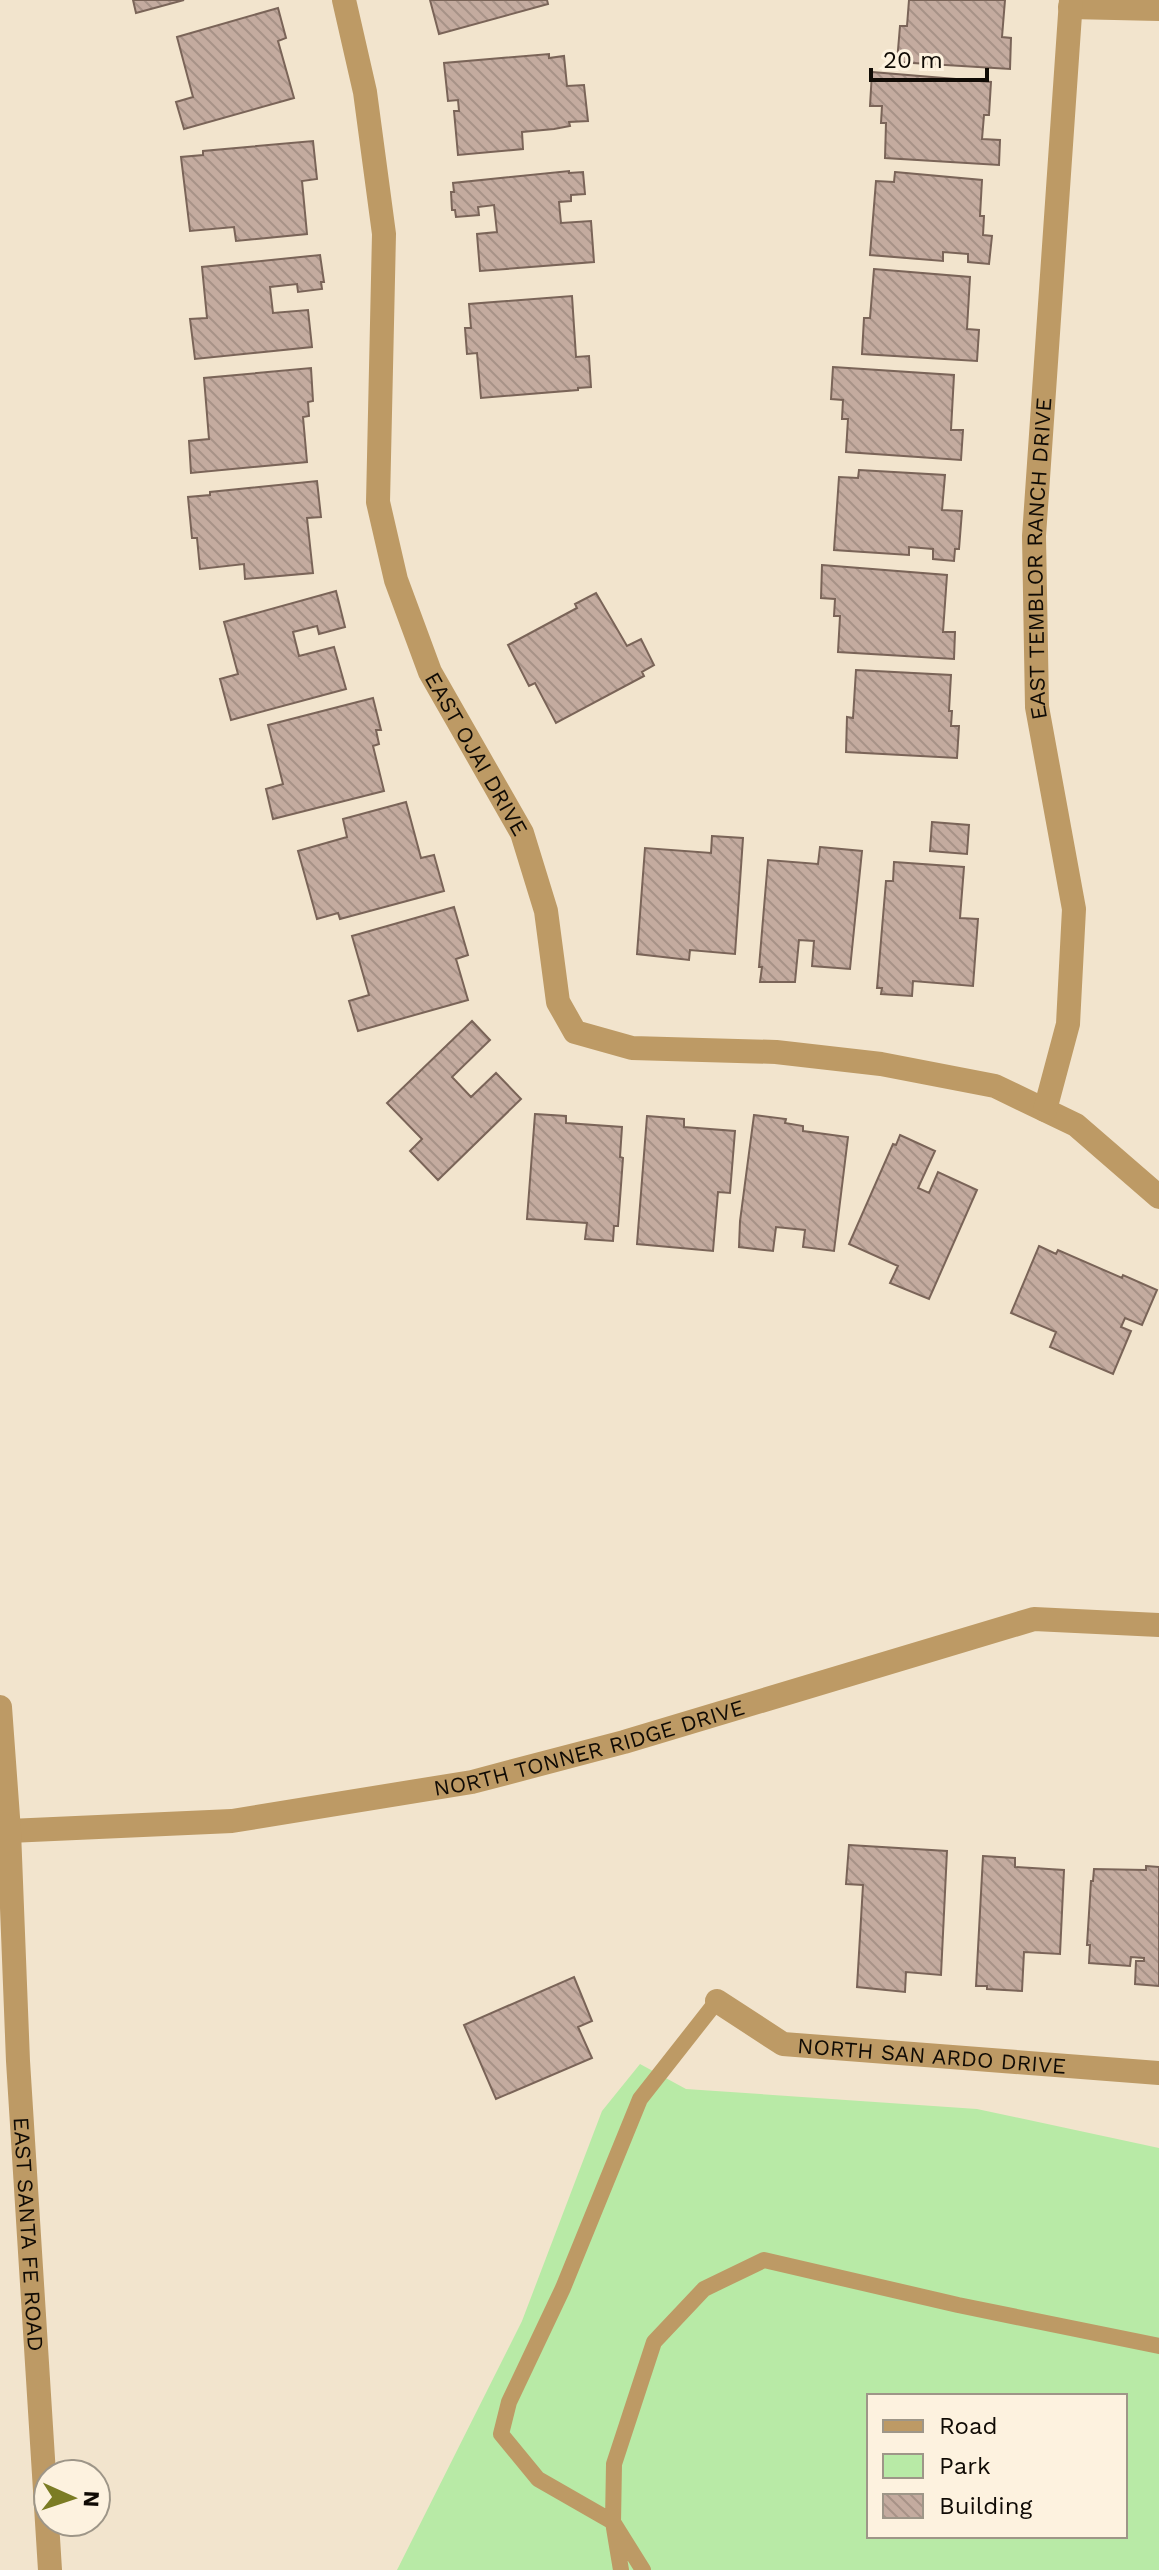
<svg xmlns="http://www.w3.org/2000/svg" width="1159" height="2570" font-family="'Work Sans',sans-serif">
<defs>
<pattern id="building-back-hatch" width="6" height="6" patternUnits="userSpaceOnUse" patternTransform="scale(2)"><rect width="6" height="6" fill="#c4ab9f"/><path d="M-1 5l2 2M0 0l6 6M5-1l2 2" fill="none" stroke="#a79287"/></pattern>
</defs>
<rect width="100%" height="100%" fill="#f2e4cd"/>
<path fill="#b8eaa6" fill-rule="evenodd" d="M 640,2064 L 686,2089 L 977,2109 L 1159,2148 L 1159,2570 L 397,2570 L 522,2321 L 602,2111 ZM 869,2396 L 1125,2396 L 1125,2536 L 869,2536 Z"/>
<path fill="url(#building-back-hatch)" stroke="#7a6458" stroke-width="2" d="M 133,0 L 184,0 L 136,13 Z
M 430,0 L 547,0 L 548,4 L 439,34 Z
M 909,0 L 1005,0 L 1002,37 L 1011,38 L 1010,69 L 897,62 L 900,26 L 907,26 Z
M 278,8 L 286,38 L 278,41 L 294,98 L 184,129 L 176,102 L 193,97 L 177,37 Z
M 549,54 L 549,58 L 564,56 L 567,86 L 584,85 L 588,121 L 569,122 L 570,126 L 554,129 L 522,132 L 523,149 L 458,155 L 454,111 L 459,111 L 458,100 L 448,101 L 444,63 Z
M 872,72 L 991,82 L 989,115 L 984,115 L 982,139 L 1000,140 L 999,165 L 885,158 L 886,123 L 881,123 L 882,106 L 870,106 Z
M 313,141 L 317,179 L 302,181 L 307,234 L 236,241 L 234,227 L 190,231 L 181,157 L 203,155 L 203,151 Z
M 569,171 L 569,173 L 583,172 L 585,194 L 571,195 L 571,201 L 559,202 L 561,223 L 591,221 L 594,262 L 480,271 L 477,234 L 497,232 L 494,205 L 478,207 L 479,215 L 456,217 L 455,210 L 452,210 L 451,192 L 454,192 L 453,183 Z
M 895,172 L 982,180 L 980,216 L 984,216 L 983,235 L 992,236 L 989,264 L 968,262 L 968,254 L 943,252 L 943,261 L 870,255 L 876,181 L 894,182 Z
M 320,255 L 324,282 L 321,282 L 322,289 L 298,292 L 297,284 L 270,287 L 273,313 L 308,310 L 312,347 L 195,359 L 190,319 L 207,318 L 202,267 Z
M 874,269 L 970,277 L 967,329 L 979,330 L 977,361 L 862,354 L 864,318 L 870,318 Z
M 572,296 L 576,357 L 589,356 L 591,387 L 578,388 L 578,390 L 481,398 L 477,353 L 467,354 L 465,328 L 471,328 L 469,304 Z
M 833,367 L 954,375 L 951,430 L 963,430 L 961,460 L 846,452 L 848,419 L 842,419 L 843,400 L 831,399 Z
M 311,368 L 313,401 L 308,402 L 309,416 L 303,417 L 307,462 L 191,473 L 189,441 L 209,439 L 204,378 Z
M 859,470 L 945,475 L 942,510 L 962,511 L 959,549 L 955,549 L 954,561 L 933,559 L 933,549 L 909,547 L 909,555 L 834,550 L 839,477 L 858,478 Z
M 317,481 L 321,517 L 307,518 L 313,573 L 245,579 L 244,564 L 200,569 L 197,538 L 192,538 L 188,497 L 210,495 L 210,492 Z
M 822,565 L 947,575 L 943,632 L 955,632 L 954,659 L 838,652 L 840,616 L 834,616 L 835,599 L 821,598 Z
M 336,591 L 345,627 L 319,634 L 317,626 L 293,632 L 299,656 L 334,647 L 346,689 L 231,720 L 220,679 L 238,674 L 224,622 Z
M 596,593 L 627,646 L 641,639 L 654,665 L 642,672 L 644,676 L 556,723 L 535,683 L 529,686 L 508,645 L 577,608 L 575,604 Z
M 856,670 L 951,675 L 949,711 L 952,711 L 951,726 L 959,726 L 957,758 L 846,752 L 847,717 L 853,718 Z
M 373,698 L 381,730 L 376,730 L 379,744 L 373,746 L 384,791 L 273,819 L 266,789 L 283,784 L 268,725 Z
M 406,802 L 421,858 L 434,855 L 444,891 L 340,919 L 338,913 L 317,919 L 298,851 L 347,837 L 343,819 Z
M 932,822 L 969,825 L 967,854 L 930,851 Z
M 712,836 L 743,838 L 735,954 L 690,950 L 689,960 L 637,954 L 645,848 L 711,853 Z
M 820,847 L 862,851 L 850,969 L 812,966 L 814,941 L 799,940 L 795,982 L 760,982 L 762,967 L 759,967 L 768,860 L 818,864 Z
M 894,862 L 964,867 L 960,918 L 978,919 L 973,986 L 913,981 L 912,996 L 881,994 L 882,988 L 877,988 L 886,881 L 893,881 Z
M 454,907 L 468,955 L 456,959 L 468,1000 L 358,1031 L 349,1001 L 369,995 L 352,936 Z
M 472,1021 L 490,1040 L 452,1077 L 471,1097 L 496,1073 L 521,1099 L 438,1180 L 410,1151 L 422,1139 L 387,1103 Z
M 535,1114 L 566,1116 L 566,1123 L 622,1127 L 620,1157 L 623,1158 L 618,1226 L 614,1226 L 613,1241 L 585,1239 L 587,1223 L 527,1219 Z
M 754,1115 L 786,1119 L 785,1123 L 803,1126 L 803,1131 L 848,1137 L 834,1251 L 803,1247 L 805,1230 L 776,1227 L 773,1251 L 739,1247 L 740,1221 Z
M 647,1116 L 684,1119 L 684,1127 L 735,1131 L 730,1193 L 718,1192 L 713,1251 L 637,1244 Z
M 900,1135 L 935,1151 L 918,1188 L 929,1193 L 938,1172 L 977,1190 L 929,1299 L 890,1283 L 898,1266 L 849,1244 L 893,1144 L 896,1145 Z
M 1039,1246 L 1056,1254 L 1058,1250 L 1122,1278 L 1123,1275 L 1157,1290 L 1142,1325 L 1125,1318 L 1121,1327 L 1131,1331 L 1113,1374 L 1050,1347 L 1056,1332 L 1011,1313 Z
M 849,1845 L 947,1851 L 941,1975 L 906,1972 L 905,1992 L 857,1987 L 863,1885 L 846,1884 Z
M 983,1856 L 1015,1858 L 1015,1867 L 1064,1870 L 1060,1954 L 1024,1952 L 1022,1991 L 987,1989 L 987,1986 L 976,1986 Z
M 1146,1866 L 1159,1867 L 1159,1986 L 1135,1984 L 1136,1961 L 1144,1961 L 1144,1958 L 1131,1957 L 1130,1966 L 1089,1963 L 1090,1945 L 1087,1945 L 1091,1881 L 1093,1881 L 1094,1869 L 1146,1870 Z
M 574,1977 L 592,2021 L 578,2027 L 592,2058 L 496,2099 L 464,2025 Z"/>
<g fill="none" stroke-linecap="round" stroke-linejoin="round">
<path stroke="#bd9a65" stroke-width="16" d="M 621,2570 L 613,2522 L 614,2464 L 654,2342 L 704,2289 L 764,2260 L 958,2305 L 1159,2346
M 643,2570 L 613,2522 L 538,2479 L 501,2434 L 509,2402 L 563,2288 L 640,2099 L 717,2001"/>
<g stroke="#bd9a65" stroke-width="24">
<path id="s1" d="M 344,0 L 365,92 L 384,234 L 378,502 L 396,580 L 430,672 L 522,833 L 546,911 L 558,1002 L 575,1032 L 632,1048 L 776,1052 L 881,1064 L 995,1086 L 1076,1125 L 1159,1197"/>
<path d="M 1070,7 L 1159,9"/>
<path id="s2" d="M 1045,1110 L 1068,1024 L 1074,909 L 1037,707 L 1034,536 L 1071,0"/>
<path id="s3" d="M 9,1831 L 232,1821 L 472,1782 L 624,1742 L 1034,1619 L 1159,1625"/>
<path id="s4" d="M 717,2001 L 783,2044 L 1159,2073"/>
</g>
<path stroke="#bd9a65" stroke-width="24" id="s5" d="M 0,1707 L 9,1831 L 18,2061 L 50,2570"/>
</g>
<g text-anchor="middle" stroke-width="6" stroke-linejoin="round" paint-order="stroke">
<g font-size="22" fill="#100b05" stroke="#fdf2df">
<text dy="8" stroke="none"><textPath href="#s2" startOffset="558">EAST TEMBLOR RANCH DRIVE</textPath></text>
<text dy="8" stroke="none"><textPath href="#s1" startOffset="778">EAST OJAI DRIVE</textPath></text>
<text dy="8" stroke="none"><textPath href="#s3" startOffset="588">NORTH TONNER RIDGE DRIVE</textPath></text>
<text dy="8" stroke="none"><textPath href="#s4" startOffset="228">NORTH SAN ARDO DRIVE</textPath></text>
<text dy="8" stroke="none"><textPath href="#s5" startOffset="528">EAST SANTA FE ROAD</textPath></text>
</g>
</g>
<rect x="867" y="2394" width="260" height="144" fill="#fdf2df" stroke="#9e9688" stroke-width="2"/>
<rect x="883" y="2420" width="40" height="12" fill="#bd9a65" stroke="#9e9688" stroke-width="2"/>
<text x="939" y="2434" font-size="24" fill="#100b05">Road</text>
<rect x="883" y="2454" width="40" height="24" fill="#b8eaa6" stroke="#9e9688" stroke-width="2"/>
<text x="939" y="2474" font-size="24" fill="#100b05">Park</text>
<rect x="883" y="2494" width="40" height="24" fill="url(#building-back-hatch)" stroke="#9e9688" stroke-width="2"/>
<text x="939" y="2514" font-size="24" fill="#100b05">Building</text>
<g transform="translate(72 2498) rotate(93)"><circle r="38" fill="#fdf2df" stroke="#9e9688" stroke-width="2"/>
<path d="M0-6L14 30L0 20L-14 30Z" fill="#7b7c24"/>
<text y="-12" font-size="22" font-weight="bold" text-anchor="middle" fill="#100b05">N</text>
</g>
<path d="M871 68v12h116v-12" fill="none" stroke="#100b05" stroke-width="4"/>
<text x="883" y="68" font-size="24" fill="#100b05" stroke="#fdf2df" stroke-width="6" paint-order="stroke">20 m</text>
</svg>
